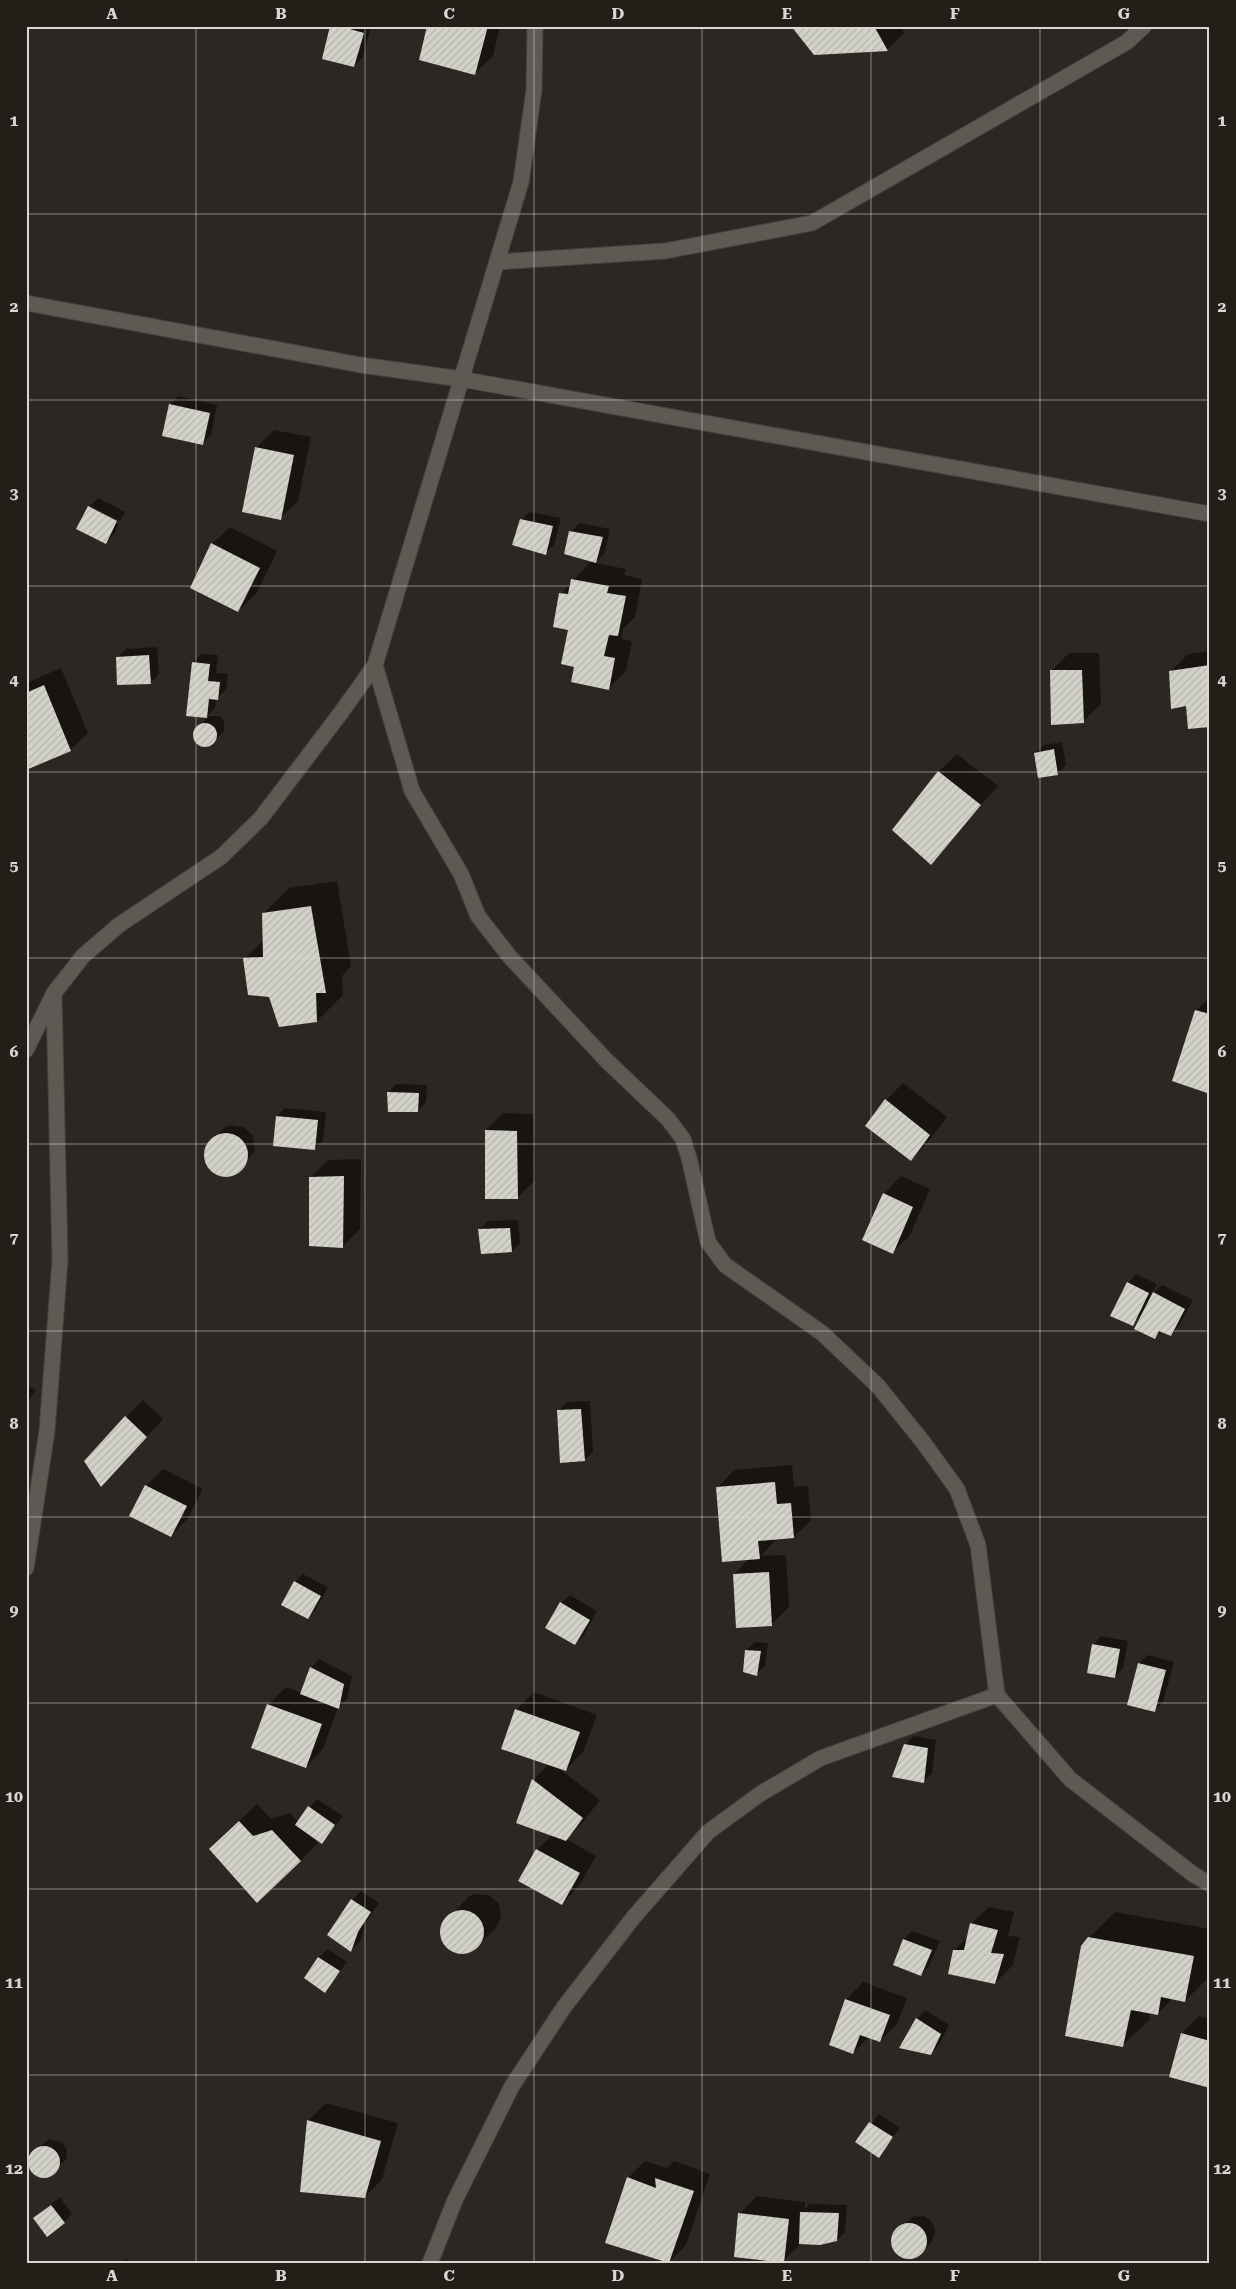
<svg xmlns="http://www.w3.org/2000/svg" width="1236" height="2289" font-family="'Roboto Serif',serif">
<defs>
<pattern id="building-hatch" width="6" height="6" patternUnits="userSpaceOnUse" patternTransform="scale(1.25)"><rect width="6" height="6" fill="#d3d2c9"/><path d="M-1 1l2-2M0 6l6-6M5 7l2-2" fill="none" stroke="#b6b5ad"/></pattern>
</defs>
<rect width="100%" height="100%" fill="#2c2722"/>
<path fill="#0007" d="M 331,26 L 371,26 L 363,57 L 354,66 Z
M 427,26 L 500,26 L 493,56 L 475,73 Z
M 793,26 L 901,26 L 904,33 L 887,50 Z
M 178,396 L 217,405 L 211,435 L 202,444 L 170,405 Z
M 274,430 L 311,437 L 298,501 L 280,518 L 256,448 Z
M 98,498 L 125,512 L 120,521 L 90,506 L 90,508 L 119,524 L 114,534 L 105,543 L 89,507 Z
M 530,512 L 561,518 L 554,545 L 545,553 L 521,520 Z
M 579,523 L 610,529 L 605,553 L 595,563 L 626,569 L 624,575 L 642,579 L 635,617 L 623,629 L 621,639 L 632,641 L 626,671 L 608,689 L 575,666 L 570,629 L 561,594 L 591,561 L 571,532 Z
M 230,527 L 277,551 L 256,594 L 238,611 L 212,544 Z
M 157,647 L 159,674 L 150,683 L 118,657 L 126,649 Z
M 1210,651 L 1210,725 L 1187,705 L 1170,672 L 1188,654 Z
M 1069,653 L 1099,653 L 1101,704 L 1083,721 L 1052,670 Z
M 202,654 L 218,655 L 216,673 L 228,674 L 226,690 L 216,699 L 215,708 L 207,716 L 220,716 L 224,721 L 224,731 L 210,745 L 203,745 L 195,738 L 195,731 L 208,717 L 188,715 L 193,662 Z
M 61,668 L 88,733 L 70,750 L 26,768 L 26,683 Z
M 1062,742 L 1066,765 L 1057,774 L 1035,753 L 1044,745 Z
M 957,754 L 998,786 L 930,863 L 894,830 L 939,771 Z
M 337,881 L 351,966 L 342,976 L 343,995 L 317,1021 L 270,995 L 245,959 L 264,939 L 263,914 L 289,888 Z
M 1210,997 L 1210,1092 L 1174,1080 L 1196,1010 Z
M 903,1083 L 947,1117 L 928,1142 L 910,1160 L 886,1100 Z
M 396,1084 L 427,1085 L 426,1102 L 418,1111 L 388,1093 Z
M 285,1108 L 326,1112 L 323,1141 L 314,1149 L 277,1116 Z
M 503,1113 L 534,1114 L 535,1180 L 517,1198 L 486,1130 Z
M 231,1125 L 244,1127 L 253,1136 L 255,1150 L 239,1171 L 226,1175 L 219,1174 L 209,1166 L 206,1160 L 206,1147 L 224,1128 Z
M 361,1159 L 360,1229 L 343,1246 L 311,1177 L 328,1160 Z
M 901,1176 L 930,1189 L 910,1235 L 893,1252 L 884,1194 Z
M 518,1220 L 520,1243 L 512,1251 L 480,1229 L 488,1221 Z
M 1136,1274 L 1157,1284 L 1151,1295 L 1162,1285 L 1193,1300 L 1179,1326 L 1171,1335 L 1162,1330 L 1155,1338 L 1142,1314 L 1132,1325 L 1128,1283 Z
M 26,1385 L 36,1390 L 26,1405 Z
M 143,1400 L 163,1419 L 118,1468 L 126,1417 Z
M 590,1401 L 593,1452 L 584,1460 L 558,1411 L 567,1402 Z
M 792,1465 L 794,1487 L 808,1486 L 811,1520 L 794,1537 L 777,1538 L 761,1556 L 786,1555 L 789,1607 L 771,1625 L 734,1574 L 750,1558 L 717,1488 L 734,1470 Z
M 163,1469 L 203,1489 L 188,1518 L 171,1536 L 146,1486 Z
M 303,1574 L 328,1587 L 316,1609 L 308,1618 L 295,1582 Z
M 570,1595 L 597,1611 L 584,1635 L 575,1644 L 561,1603 Z
M 1101,1636 L 1128,1641 L 1123,1668 L 1115,1677 L 1093,1645 Z
M 755,1642 L 768,1643 L 765,1666 L 756,1674 L 746,1650 Z
M 1148,1655 L 1174,1662 L 1163,1702 L 1154,1711 L 1139,1663 Z
M 319,1659 L 352,1676 L 347,1699 L 338,1708 L 323,1749 L 306,1767 L 268,1705 L 286,1687 L 302,1693 L 311,1668 Z
M 534,1692 L 597,1715 L 583,1752 L 566,1770 L 557,1767 L 600,1800 L 583,1822 L 566,1839 L 596,1856 L 579,1886 L 562,1904 L 537,1850 L 552,1835 L 518,1822 L 533,1780 L 549,1764 L 516,1710 Z
M 913,1736 L 936,1740 L 932,1773 L 923,1781 L 905,1745 Z
M 317,1799 L 343,1816 L 322,1842 L 310,1835 L 318,1843 L 300,1861 L 228,1831 L 257,1804 L 271,1819 L 290,1813 L 298,1822 Z
M 361,1891 L 379,1903 L 366,1922 L 360,1942 L 351,1950 L 329,1935 L 352,1900 Z
M 476,1894 L 489,1895 L 499,1904 L 501,1917 L 495,1929 L 476,1947 L 471,1951 L 458,1953 L 446,1946 L 442,1940 L 442,1926 L 469,1896 Z
M 989,1907 L 1014,1912 L 1008,1936 L 1020,1937 L 1013,1965 L 995,1983 L 954,1950 L 969,1936 L 971,1924 Z
M 1115,1912 L 1210,1929 L 1210,1976 L 1185,2001 L 1173,1998 L 1157,2014 L 1150,2013 L 1149,2020 L 1123,2045 L 1089,1938 Z
M 912,1931 L 940,1941 L 929,1966 L 921,1975 L 904,1939 Z
M 328,1949 L 347,1962 L 324,1991 L 306,1978 L 319,1957 Z
M 863,1982 L 907,1998 L 897,2024 L 880,2041 L 869,2037 L 853,2053 L 846,2000 Z
M 925,2010 L 949,2025 L 939,2045 L 930,2054 L 917,2019 Z
M 1199,2016 L 1210,2019 L 1210,2087 L 1170,2076 L 1182,2033 Z
M 326,2103 L 398,2123 L 382,2179 L 365,2197 L 308,2121 Z
M 879,2114 L 900,2128 L 878,2156 L 857,2142 Z
M 49,2139 L 62,2142 L 67,2150 L 66,2160 L 45,2177 L 36,2175 L 30,2168 L 29,2163 L 32,2154 Z
M 645,2161 L 667,2168 L 674,2161 L 710,2174 L 686,2245 L 668,2263 L 628,2178 Z
M 757,2196 L 805,2202 L 805,2209 L 810,2204 L 847,2205 L 845,2232 L 837,2240 L 802,2243 L 783,2261 L 739,2214 Z
M 60,2197 L 72,2214 L 64,2222 L 34,2218 Z
M 924,2216 L 929,2219 L 935,2228 L 935,2233 L 930,2244 L 921,2253 L 912,2258 L 901,2256 L 893,2243 L 895,2232 L 913,2217 Z
M 126,2259 L 133,2263 L 122,2263 Z"/>
<path fill="url(#building-hatch)" d="M 330,26 L 339,26 L 364,33 L 354,67 L 322,59 Z
M 427,26 L 488,26 L 475,75 L 419,60 Z
M 791,26 L 874,26 L 888,51 L 814,55 Z
M 169,404 L 210,413 L 203,445 L 162,436 Z
M 255,447 L 294,455 L 281,520 L 242,512 Z
M 88,506 L 117,521 L 106,544 L 76,529 Z
M 520,519 L 553,526 L 546,555 L 512,545 Z
M 569,531 L 603,537 L 596,563 L 564,554 Z
M 211,543 L 260,568 L 238,612 L 190,588 Z
M 571,579 L 609,586 L 607,593 L 626,596 L 618,636 L 609,635 L 604,656 L 615,658 L 609,690 L 571,682 L 574,667 L 561,664 L 568,630 L 553,627 L 559,593 L 568,594 Z
M 149,655 L 151,684 L 117,685 L 116,657 Z
M 192,662 L 210,664 L 208,681 L 220,682 L 218,700 L 209,699 L 207,718 L 186,716 Z
M 1210,665 L 1210,727 L 1188,729 L 1186,706 L 1171,709 L 1169,671 Z
M 1050,670 L 1082,670 L 1084,723 L 1051,725 Z
M 44,685 L 71,751 L 26,770 L 26,693 Z
M193 735a12 12 0 1 1 24 0a12 12 0 1 1-24 0Z
M 1054,749 L 1058,775 L 1038,778 L 1034,753 Z
M 938,771 L 981,805 L 931,865 L 892,830 Z
M 311,906 L 326,993 L 316,993 L 317,1022 L 279,1027 L 269,997 L 248,995 L 243,958 L 263,957 L 262,913 Z
M 1195,1010 L 1210,1014 L 1210,1094 L 1172,1081 Z
M 387,1092 L 419,1093 L 418,1112 L 388,1112 Z
M 885,1099 L 930,1135 L 911,1161 L 865,1126 Z
M 276,1116 L 318,1120 L 315,1150 L 273,1146 Z
M 485,1130 L 517,1131 L 518,1199 L 485,1199 Z
M204 1155a22 22 0 1 1 44 0a22 22 0 1 1-44 0Z
M 344,1176 L 343,1248 L 309,1246 L 309,1177 Z
M 883,1193 L 913,1207 L 893,1254 L 862,1240 Z
M 510,1228 L 512,1252 L 481,1254 L 478,1229 Z
M 1127,1282 L 1149,1293 L 1133,1326 L 1110,1316 Z
M 1153,1292 L 1185,1309 L 1171,1336 L 1159,1331 L 1155,1339 L 1134,1329 Z
M 581,1409 L 585,1461 L 560,1463 L 557,1410 Z
M 125,1416 L 147,1437 L 101,1487 L 84,1461 Z
M 775,1482 L 777,1504 L 791,1503 L 794,1538 L 758,1541 L 760,1559 L 722,1562 L 716,1487 Z
M 145,1485 L 187,1506 L 171,1537 L 129,1516 Z
M 769,1572 L 772,1626 L 736,1628 L 733,1574 Z
M 294,1581 L 321,1596 L 308,1619 L 281,1605 Z
M 560,1602 L 590,1620 L 575,1645 L 545,1628 Z
M 1092,1644 L 1120,1649 L 1115,1678 L 1087,1673 Z
M 745,1650 L 761,1651 L 757,1676 L 743,1672 Z
M 1138,1663 L 1166,1670 L 1155,1712 L 1127,1705 Z
M 310,1667 L 344,1684 L 339,1709 L 300,1694 Z
M 267,1704 L 322,1724 L 306,1768 L 251,1748 Z
M 515,1709 L 580,1732 L 566,1771 L 501,1749 Z
M 904,1744 L 928,1748 L 924,1783 L 892,1777 Z
M 532,1779 L 583,1818 L 566,1841 L 516,1823 Z
M 308,1806 L 335,1825 L 322,1844 L 295,1825 Z
M 239,1821 L 253,1836 L 272,1830 L 301,1861 L 257,1903 L 209,1849 Z
M 536,1849 L 580,1873 L 562,1905 L 518,1881 Z
M 351,1899 L 371,1912 L 358,1932 L 351,1952 L 327,1935 Z
M440 1932a22 22 0 1 1 44 0a22 22 0 1 1-44 0Z
M 970,1923 L 998,1930 L 991,1953 L 1004,1954 L 995,1984 L 948,1974 L 953,1950 L 964,1950 Z
M 1088,1937 L 1194,1956 L 1185,2002 L 1161,1997 L 1158,2015 L 1131,2010 L 1123,2047 L 1065,2036 L 1081,1946 Z
M 903,1939 L 932,1950 L 921,1976 L 893,1965 Z
M 318,1957 L 340,1971 L 325,1993 L 304,1978 Z
M 845,1999 L 890,2015 L 880,2042 L 860,2035 L 853,2054 L 829,2045 Z
M 916,2018 L 941,2034 L 931,2055 L 899,2048 Z
M 1181,2033 L 1210,2041 L 1210,2088 L 1169,2077 Z
M 307,2120 L 381,2141 L 365,2198 L 300,2192 Z
M 869,2122 L 893,2137 L 879,2158 L 855,2142 Z
M28 2162a16 16 0 1 1 32 0a16 16 0 1 1-32 0Z
M 627,2177 L 656,2188 L 655,2178 L 694,2191 L 669,2263 L 605,2243 Z
M 51,2205 L 65,2223 L 47,2237 L 33,2218 Z
M 800,2212 L 839,2213 L 837,2241 L 820,2245 L 799,2244 Z
M 738,2213 L 789,2219 L 784,2263 L 734,2257 Z
M891 2241a18 18 0 1 1 36 0a18 18 0 1 1-36 0Z"/>
<g fill="none" stroke-linecap="round" stroke-linejoin="round">
<defs>
<path id="minor" d="M 498,262 L 665,251 L 812,223 L 1127,42 L 1144,26
M 375,665 L 412,791 L 461,874 L 478,916 L 510,957 L 606,1060 L 668,1119 L 683,1139 L 689,1158 L 708,1242 L 725,1265 L 822,1333 L 878,1386 L 923,1442 L 957,1489 L 978,1545 L 997,1695 L 1070,1779 L 1194,1875 L 1210,1884
M 26,1050 L 54,993 L 83,956 L 119,925 L 221,857 L 261,818 L 340,714 L 375,665 L 521,182 L 534,90 L 535,26
M 26,1568 L 47,1431 L 60,1260 L 54,996
M 430,2263 L 455,2200 L 512,2086 L 564,2007 L 633,1918 L 708,1832 L 760,1794 L 821,1758 L 997,1695"/>
<path id="tertiary" d="M 26,303 L 361,365 L 461,379 L 1210,514"/>
</defs>
<use href="#minor" stroke="#47443f" stroke-width="17"/>
<use href="#tertiary" stroke="#47443f" stroke-width="17"/>
<use href="#minor" stroke="#5e5953" stroke-width="15"/>
<use href="#tertiary" stroke="#5e5953" stroke-width="15"/>
</g>
<path fill="none" stroke="#dad7d3" stroke-width="1" stroke-opacity="0.55" d="M 196,26 L 196,2263M 365,26 L 365,2263M 534,26 L 534,2263M 702,26 L 702,2263M 871,26 L 871,2263M 1040,26 L 1040,2263M 26,214 L 1210,214M 26,400 L 1210,400M 26,586 L 1210,586M 26,772 L 1210,772M 26,958 L 1210,958M 26,1144 L 1210,1144M 26,1331 L 1210,1331M 26,1517 L 1210,1517M 26,1703 L 1210,1703M 26,1889 L 1210,1889M 26,2075 L 1210,2075"/>
<rect width="1236" height="2289" fill="none" stroke="#221e18" stroke-width="55"/>
<rect x="28" y="28" width="1180" height="2234" fill="none" stroke="#dad7d3" stroke-width="2"/>
<g font-size="16" text-anchor="middle" font-weight="bold" fill="#dad7d3">
<text x="112" y="19">A</text>
<text x="281" y="19">B</text>
<text x="449" y="19">C</text>
<text x="618" y="19">D</text>
<text x="787" y="19">E</text>
<text x="955" y="19">F</text>
<text x="1124" y="19">G</text>
<text x="14" y="126">1</text>
<text x="1222" y="126">1</text>
<text x="14" y="312">2</text>
<text x="1222" y="312">2</text>
<text x="14" y="499">3</text>
<text x="1222" y="499">3</text>
<text x="14" y="685">4</text>
<text x="1222" y="685">4</text>
<text x="14" y="871">5</text>
<text x="1222" y="871">5</text>
<text x="14" y="1057">6</text>
<text x="1222" y="1057">6</text>
<text x="14" y="1243">7</text>
<text x="1222" y="1243">7</text>
<text x="14" y="1429">8</text>
<text x="1222" y="1429">8</text>
<text x="14" y="1616">9</text>
<text x="1222" y="1616">9</text>
<text x="14" y="1802">10</text>
<text x="1222" y="1802">10</text>
<text x="14" y="1988">11</text>
<text x="1222" y="1988">11</text>
<text x="14" y="2174">12</text>
<text x="1222" y="2174">12</text>
<text x="112" y="2281">A</text>
<text x="281" y="2281">B</text>
<text x="449" y="2281">C</text>
<text x="618" y="2281">D</text>
<text x="787" y="2281">E</text>
<text x="955" y="2281">F</text>
<text x="1124" y="2281">G</text>
</g>
</svg>
